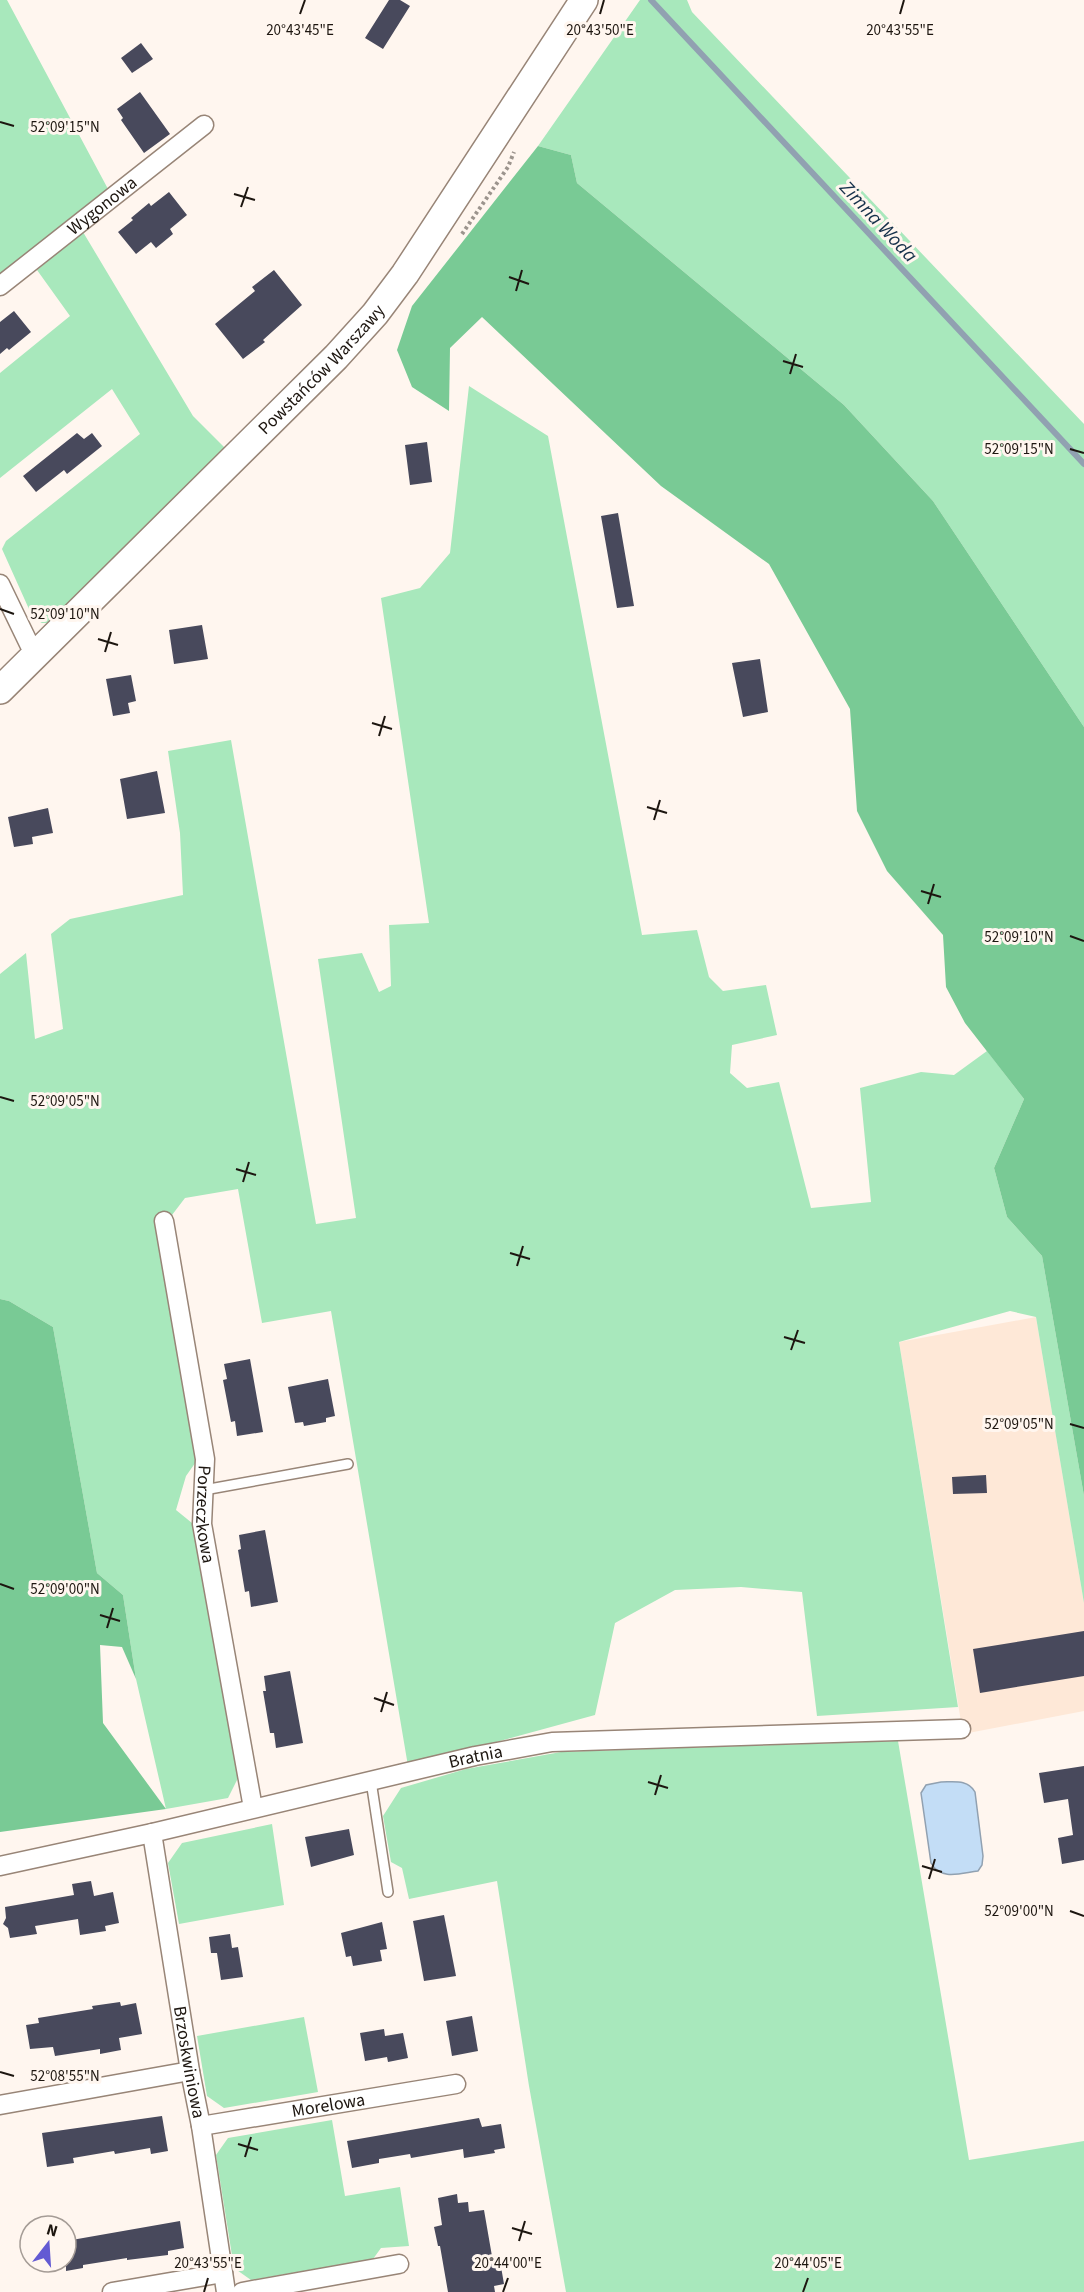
<svg xmlns="http://www.w3.org/2000/svg" width="1084" height="2292" font-family="'Source Sans 3',sans-serif">
<rect width="100%" height="100%" fill="#fff6ef"/>
<path fill="#fee8d7" d="M 1036,1317 L 1084,1603 L 1084,1711 L 963,1734 L 899,1342 Z"/>
<path fill="#a8e8bc" d="M 0,0 L 7,0 L 108,189 L 0,277 Z
M 640,0 L 687,0 L 692,12 L 1084,424 L 1084,727 L 933,501 L 844,405 L 577,183 L 571,155 L 538,146 Z
M 83,232 L 193,416 L 227,450 L 50,623 L 42,623 L 33,618 L 2,549 L 6,541 L 140,434 L 112,389 L 0,478 L 0,373 L 70,316 L 37,270 Z
M 469,386 L 548,436 L 642,935 L 697,930 L 709,977 L 723,991 L 766,985 L 777,1035 L 732,1045 L 730,1073 L 747,1088 L 779,1082 L 811,1208 L 871,1202 L 860,1088 L 921,1072 L 954,1075 L 987,1051 L 1024,1099 L 994,1168 L 1007,1217 L 1042,1256 L 1084,1496 L 1084,1603 L 1036,1317 L 1010,1311 L 899,1342 L 958,1707 L 817,1716 L 802,1592 L 741,1587 L 675,1590 L 615,1623 L 595,1715 L 408,1766 L 331,1311 L 262,1323 L 238,1189 L 185,1198 L 172,1215 L 155,1219 L 198,1459 L 186,1476 L 176,1510 L 192,1523 L 238,1778 L 228,1798 L 166,1809 L 136,1679 L 123,1595 L 97,1573 L 53,1327 L 9,1301 L 0,1299 L 0,974 L 26,953 L 35,1039 L 63,1029 L 51,934 L 70,919 L 183,895 L 180,833 L 168,751 L 231,740 L 316,1224 L 356,1218 L 318,959 L 362,953 L 379,992 L 391,986 L 389,925 L 429,923 L 381,598 L 420,588 L 450,553 Z
M 898,1741 L 969,2160 L 1084,2141 L 1084,2292 L 566,2292 L 529,2086 L 497,1881 L 409,1899 L 402,1868 L 391,1862 L 383,1816 L 401,1788 L 466,1769 L 561,1752 Z
M 272,1824 L 284,1905 L 179,1924 L 168,1863 L 182,1843 Z
M 304,2017 L 318,2092 L 224,2108 L 207,2096 L 197,2036 Z
M 332,2120 L 345,2196 L 400,2187 L 409,2246 L 381,2248 L 373,2259 L 251,2280 L 234,2268 L 216,2155 L 228,2138 Z"/>
<path fill="#79ca95" d="M 538,146 L 571,155 L 577,183 L 844,405 L 933,501 L 1084,727 L 1084,1496 L 1042,1256 L 1007,1217 L 994,1168 L 1024,1099 L 965,1023 L 946,987 L 943,935 L 887,871 L 857,811 L 850,709 L 769,564 L 661,486 L 482,317 L 450,348 L 449,411 L 412,387 L 397,350 L 412,306 Z
M 0,1299 L 9,1301 L 53,1327 L 97,1573 L 123,1595 L 136,1679 L 122,1647 L 100,1645 L 103,1723 L 166,1809 L 0,1832 Z"/>
<path fill="#c3ddf6" stroke="#91a1b1" stroke-width="1.5" d="M 941,1782 C 954,1782 968,1779 975,1792 L 983,1856 L 982,1865 L 978,1871 C 961,1873 941,1881 931,1863 L 921,1793 L 926,1785 Z"/>
<g fill="none" stroke-linecap="round" stroke-linejoin="round">
<path stroke="#91a1b1" stroke-width="6" d="M 651,0 L 1084,464"/>
</g>
<path fill="#48495c" d="M 389,0 L 400,0 L 410,6 L 383,49 L 365,38 Z
M 141,43 L 153,59 L 132,73 L 121,58 Z
M 140,92 L 170,134 L 144,153 L 121,120 L 123,118 L 117,109 Z
M 169,192 L 187,215 L 170,229 L 173,234 L 156,248 L 151,242 L 136,254 L 118,232 L 133,220 L 131,218 L 149,203 L 151,206 Z
M 274,270 L 302,305 L 263,340 L 265,342 L 243,359 L 215,324 L 255,291 L 252,287 Z
M 14,311 L 31,332 L 9,350 L 7,348 L 0,354 L 0,322 Z
M 77,433 L 84,439 L 92,433 L 102,446 L 67,474 L 64,470 L 36,492 L 23,476 Z
M 427,442 L 432,482 L 410,485 L 405,445 Z
M 618,513 L 634,606 L 617,608 L 601,516 Z
M 202,625 L 208,659 L 174,664 L 169,630 Z
M 760,659 L 768,712 L 743,717 L 732,663 Z
M 131,675 L 136,701 L 128,703 L 130,713 L 113,716 L 106,679 Z
M 157,771 L 165,813 L 127,819 L 120,779 Z
M 48,808 L 53,833 L 32,837 L 33,844 L 14,847 L 8,817 Z
M 250,1359 L 263,1432 L 237,1436 L 235,1421 L 231,1422 L 223,1380 L 227,1379 L 224,1364 Z
M 328,1379 L 335,1416 L 326,1418 L 326,1422 L 304,1426 L 303,1422 L 295,1423 L 288,1387 Z
M 986,1475 L 987,1493 L 953,1494 L 952,1477 Z
M 265,1530 L 278,1602 L 251,1607 L 249,1591 L 245,1592 L 238,1550 L 241,1549 L 239,1535 Z
M 1084,1631 L 1084,1676 L 980,1693 L 973,1649 Z
M 290,1671 L 303,1743 L 276,1748 L 274,1733 L 270,1733 L 263,1691 L 266,1691 L 264,1676 Z
M 1084,1766 L 1084,1860 L 1062,1864 L 1058,1838 L 1073,1835 L 1068,1799 L 1044,1803 L 1039,1773 Z
M 349,1829 L 354,1855 L 311,1867 L 305,1837 Z
M 91,1881 L 94,1896 L 113,1892 L 119,1923 L 105,1926 L 106,1931 L 80,1935 L 78,1919 L 35,1926 L 37,1934 L 10,1938 L 8,1928 L 3,1924 L 6,1918 L 5,1907 L 74,1895 L 72,1884 Z
M 444,1915 L 456,1976 L 424,1981 L 413,1921 Z
M 382,1922 L 387,1949 L 380,1950 L 382,1961 L 353,1966 L 351,1956 L 346,1957 L 341,1933 Z
M 230,1934 L 232,1948 L 238,1947 L 243,1977 L 221,1980 L 217,1953 L 211,1953 L 209,1937 Z
M 120,2002 L 121,2006 L 136,2003 L 142,2034 L 119,2038 L 121,2050 L 100,2054 L 100,2049 L 55,2056 L 53,2047 L 30,2049 L 26,2025 L 39,2023 L 38,2018 L 93,2009 L 92,2006 Z
M 472,2016 L 478,2051 L 452,2056 L 446,2021 Z
M 384,2029 L 385,2036 L 403,2033 L 408,2058 L 388,2062 L 387,2057 L 365,2061 L 360,2033 Z
M 162,2116 L 168,2151 L 151,2154 L 150,2148 L 115,2154 L 114,2151 L 73,2158 L 74,2163 L 47,2167 L 42,2133 Z
M 479,2118 L 482,2127 L 501,2124 L 505,2148 L 494,2150 L 495,2153 L 464,2158 L 463,2149 L 411,2158 L 410,2154 L 379,2159 L 379,2163 L 352,2168 L 347,2141 Z
M 457,2194 L 458,2203 L 468,2202 L 469,2212 L 484,2210 L 493,2262 L 500,2261 L 504,2284 L 494,2286 L 495,2292 L 448,2292 L 440,2246 L 438,2246 L 434,2227 L 442,2225 L 438,2198 Z
M 180,2221 L 184,2248 L 168,2251 L 168,2255 L 127,2260 L 127,2258 L 83,2265 L 83,2268 L 66,2271 L 66,2241 Z"/>
<g fill="none" stroke-linecap="round" stroke-linejoin="round">
<defs>
<path id="lane" d="M 204,1490 L 348,1464
M 371,1781 L 388,1892"/>
<g id="street">
<path id="s1" d="M 0,286 L 204,125"/>
<path d="M 0,584 L 29,644 L 37,654"/>
<path id="s2" d="M 164,1221 L 205,1459 L 202,1524 L 253,1808"/>
<path id="s3" d="M 152,1833 L 190,2071 L 201,2126 L 226,2292"/>
<path id="s4" d="M 0,1866 L 152,1833 L 475,1756 L 552,1742 L 961,1729"/>
<path d="M 0,2105 L 190,2071"/>
<path id="s5" d="M 201,2126 L 456,2084"/>
<path d="M 112,2292 L 223,2273"/>
<path d="M 242,2292 L 399,2264"/>
</g>
<g id="secondary">
<path id="s6" d="M 0,690 L 336,357 L 375,314 L 405,274 L 584,0"/>
</g>
</defs>
<use href="#lane" stroke="#988577" stroke-width="12"/>
<use href="#street" stroke="#988577" stroke-width="21"/>
<use href="#secondary" stroke="#988577" stroke-width="30"/>
<path stroke="#9c948d" stroke-width="4" stroke-dasharray="3 3" stroke-linecap="butt" d="M 462,234 L 508,167 L 514,152"/>
<use href="#lane" stroke="#fff" stroke-width="9"/>
<use href="#street" stroke="#fff" stroke-width="18"/>
<use href="#secondary" stroke="#fff" stroke-width="27"/>
</g>
<path fill="none" stroke="#1d1610" stroke-width="2" d="M 300,14 L 305,0M 600,14 L 604,0M 900,14 L 904,0M 0,122 L 14,126M 234,194 L 255,200M 241,207 L 248,187M 509,277 L 529,284M 516,291 L 522,270M 783,361 L 803,367M 790,374 L 796,354M 1070,449 L 1084,453M 0,609 L 14,614M 98,639 L 118,645M 105,652 L 111,632M 372,723 L 392,729M 379,736 L 385,716M 647,807 L 667,813M 654,820 L 660,800M 921,891 L 941,897M 928,904 L 934,884M 1070,936 L 1084,941M 0,1097 L 14,1101M 236,1169 L 256,1175M 243,1182 L 249,1162M 510,1253 L 530,1259M 517,1266 L 523,1246M 784,1337 L 805,1343M 791,1350 L 798,1330M 1070,1424 L 1084,1428M 0,1584 L 14,1589M 100,1615 L 120,1621M 107,1628 L 113,1608M 374,1698 L 394,1705M 381,1712 L 387,1692M 648,1782 L 668,1788M 655,1795 L 661,1775M 922,1866 L 942,1872M 929,1879 L 935,1859M 1070,1911 L 1084,1916M 0,2072 L 14,2076M 238,2144 L 258,2150M 245,2157 L 251,2137M 512,2228 L 532,2234M 519,2241 L 525,2221M 204,2292 L 208,2278M 503,2292 L 508,2278M 803,2292 L 808,2278"/>
<g text-anchor="middle" stroke-width="6" stroke-linejoin="round" paint-order="stroke">
<g font-size="18" fill="#1d1610" stroke="#fff6ef">
<text dy="6" stroke="none"><textPath href="#s1" startOffset="130">Wygonowa</textPath></text>
<text dy="6" stroke="none"><textPath href="#s6" startOffset="454">Powstańców Warszawy</textPath></text>
<text dy="6" stroke="none"><textPath href="#s2" startOffset="297">Porzeczkowa</textPath></text>
<text dy="6" stroke="none"><textPath href="#s4" startOffset="488">Bratnia</textPath></text>
<text dy="6" stroke="none"><textPath href="#s3" startOffset="232">Brzoskwiniowa</textPath></text>
<text dy="6" stroke="none"><textPath href="#s5" startOffset="129">Morelowa</textPath></text>
</g>
<g font-size="20" font-style="italic" fill="#15314a" stroke="#fff6ef">
<text transform="translate(879 221) rotate(47)" y="7">Zimna Woda</text>
</g>
</g>
<g font-size="15" text-anchor="middle" fill="#1d1610" stroke="#fff6ef" stroke-width="6" stroke-linejoin="round" paint-order="stroke">
<text x="300" y="35">20°43'45"E</text>
<text x="600" y="35">20°43'50"E</text>
<text x="900" y="35">20°43'55"E</text>
<text x="65" y="132">52°09'15"N</text>
<text x="1019" y="454">52°09'15"N</text>
<text x="65" y="619">52°09'10"N</text>
<text x="1019" y="942">52°09'10"N</text>
<text x="65" y="1106">52°09'05"N</text>
<text x="1019" y="1429">52°09'05"N</text>
<text x="65" y="1594">52°09'00"N</text>
<text x="1019" y="1916">52°09'00"N</text>
<text x="65" y="2081">52°08'55"N</text>
<text x="208" y="2268">20°43'55"E</text>
<text x="508" y="2268">20°44'00"E</text>
<text x="808" y="2268">20°44'05"E</text>
</g>
<g transform="translate(48 2244) rotate(17)"><circle r="28" fill="#fff6ef" stroke="#a59c96" stroke-width="1.5"/>
<path d="M0-4.5L10 22L0 15L-10 22Z" fill="#635ad3"/>
<text y="-9" font-size="16" font-weight="bold" text-anchor="middle" fill="#1d1610">N</text>
</g>
</svg>
